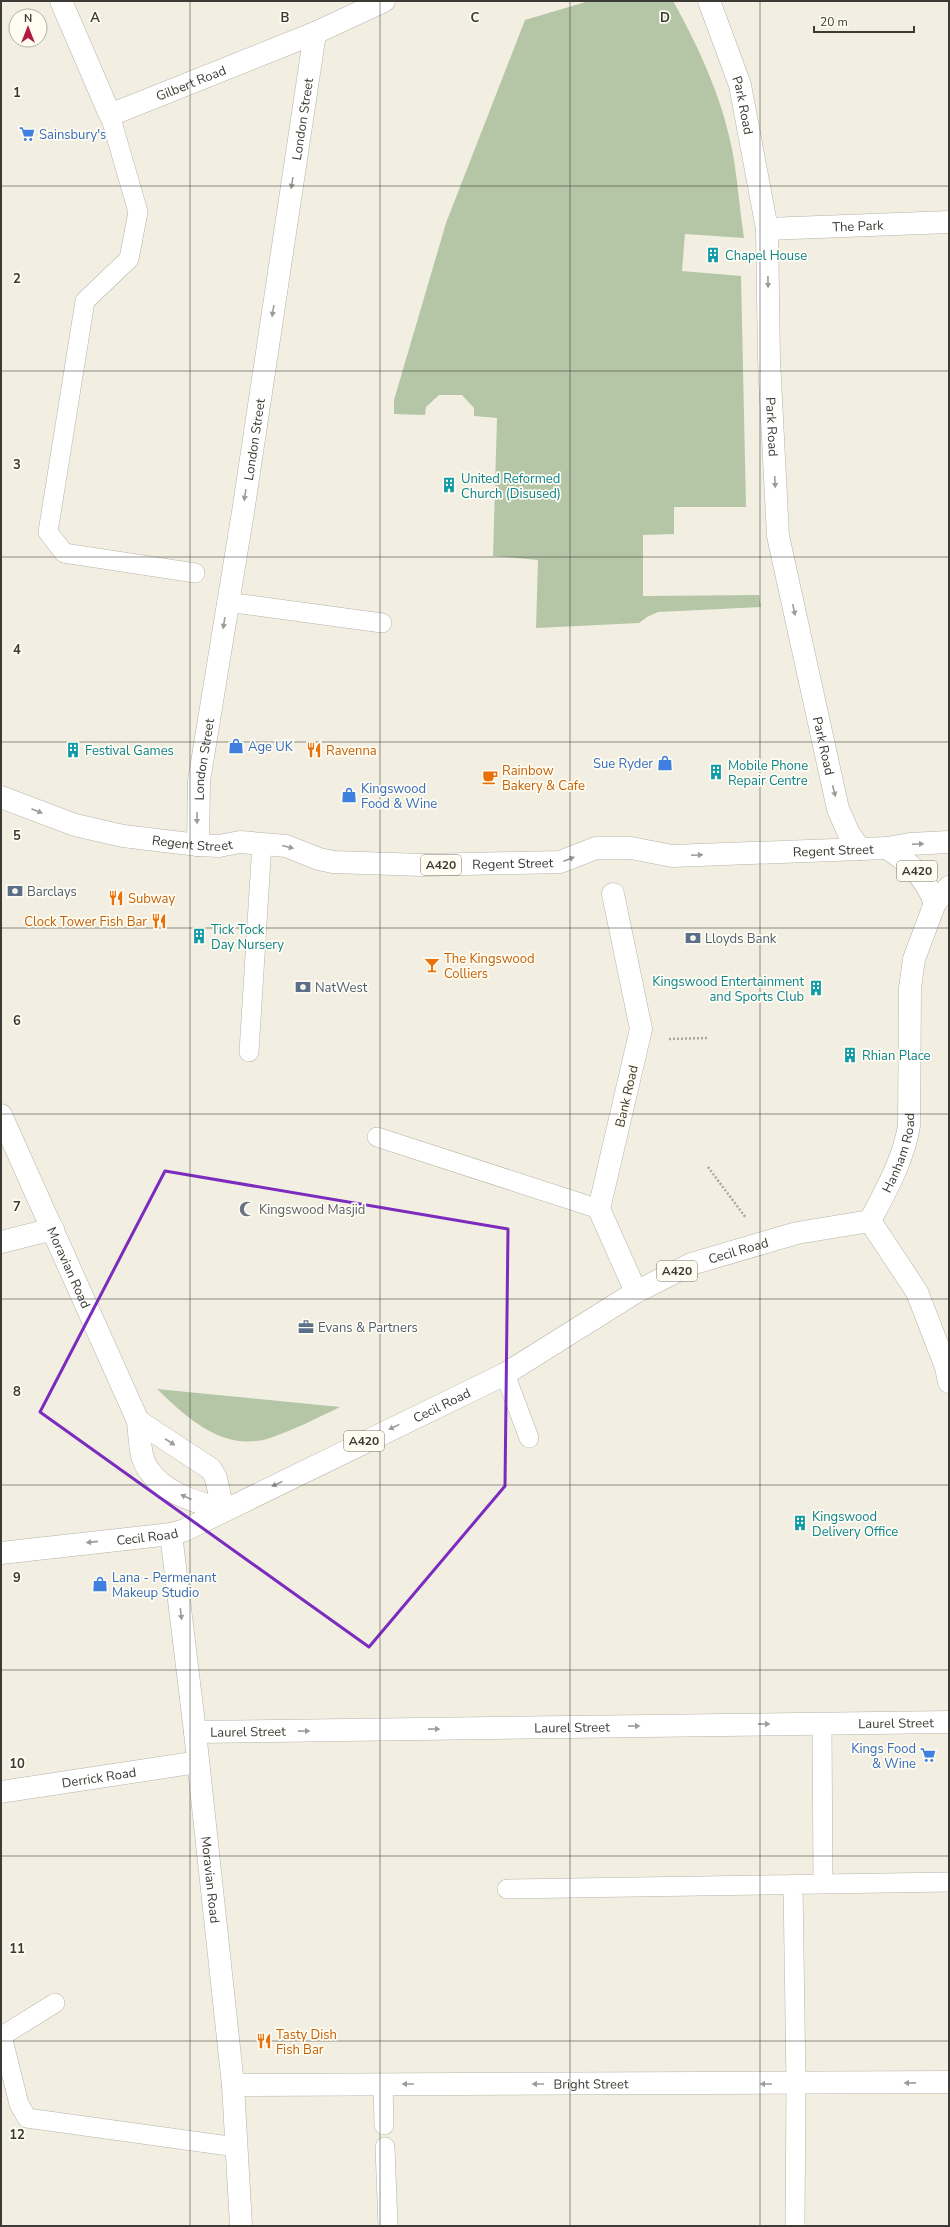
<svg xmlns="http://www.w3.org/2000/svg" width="950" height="2227" font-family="'Nunito Sans',sans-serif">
<rect width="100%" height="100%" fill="#f2efe2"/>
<path fill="#b4c6a6" d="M 589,1 L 673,1 C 700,49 725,104 734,160 C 738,186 740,212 744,238 L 685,234 L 682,271 L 741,276 L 746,507 L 674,507 L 674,534 L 643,535 L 643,596 L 759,595 L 761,607 L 658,612 L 647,617 L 639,623 L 536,628 L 538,560 L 493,556 L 497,418 L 474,416 L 474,408 L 462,395 L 439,395 L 426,407 L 425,415 L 394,414 L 394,400 L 446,223 L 525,20 Z
M 157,1389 L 340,1407 C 317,1418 294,1430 270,1438 C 224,1453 187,1418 157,1389 Z"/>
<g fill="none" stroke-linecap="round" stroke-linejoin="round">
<defs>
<path id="service" d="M 110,115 L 138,212 L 129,259 L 85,301 L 48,532 L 64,553 L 195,573
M 227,602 L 382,623
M 249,1052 L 262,843
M 377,1137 L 599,1209
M 505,1374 L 529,1438
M 822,1723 L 823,1884
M 793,1884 L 796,2084 L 795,2226
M 507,1889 L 949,1882
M 55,2003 L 2,2036 L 19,2104 L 27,2118 L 236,2147
M 383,2084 L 384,2125
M 385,2147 L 388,2226"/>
<g id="minor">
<path id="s1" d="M 61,1 L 110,115 L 315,33 L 384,1"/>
<path id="s2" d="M 709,1 L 740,85 L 767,229 L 769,360 L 778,536 L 838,809 L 849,834 L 860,849"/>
<path id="s3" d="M 767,229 L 949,222"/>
<path id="s4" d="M 198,845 L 199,781 L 243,512 L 315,33"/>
<path d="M 613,894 L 641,1029 L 599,1209 L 636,1292"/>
<path id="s5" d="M 1,1115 L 138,1421 C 140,1436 139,1457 148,1469 C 164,1494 197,1502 223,1510"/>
<path d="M 1,1242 L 53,1229"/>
<path d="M 138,1421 L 211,1469 L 216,1478 L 223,1510"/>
<path id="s6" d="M 171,1534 L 195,1732 L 233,2085 L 241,2226"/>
<path id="s7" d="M 195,1732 L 949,1722"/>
<path id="s8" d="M 1,1792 L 198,1762"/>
<path id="s9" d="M 233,2085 L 949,2082"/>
</g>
<path id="secondary" d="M 870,1221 L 917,1292 L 946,1367 L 949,1382"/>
<g id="primary">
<path id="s10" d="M 1,797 L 75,825 L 123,836 L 198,845 L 219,846 L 240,842 L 286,846 L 319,859 L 333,862 L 423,865 L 560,862 L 596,848 L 631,848 L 672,856 L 887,848 L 910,844 L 949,842"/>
<path d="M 887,848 C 910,863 925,877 935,903"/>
<path id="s11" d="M 1,1553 L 171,1534 L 185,1530 L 505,1374 L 636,1292 L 691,1264 L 797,1233 L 870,1221 C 886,1190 903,1161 909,1126 L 910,988 L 914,959 L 935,903 L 949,887"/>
</g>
</defs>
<use href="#service" stroke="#b6b3a7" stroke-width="20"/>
<use href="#minor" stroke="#b6b3a7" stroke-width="23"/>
<use href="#secondary" stroke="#b6b3a7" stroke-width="23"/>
<use href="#primary" stroke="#b6b3a7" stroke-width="23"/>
<path stroke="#aaa89d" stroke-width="2.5" stroke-dasharray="2 2" stroke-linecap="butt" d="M 669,1039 L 707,1038
M 708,1167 L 746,1218"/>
<use href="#service" stroke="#fff" stroke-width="19"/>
<use href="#minor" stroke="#fff" stroke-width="22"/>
<use href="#secondary" stroke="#fff" stroke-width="22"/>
<use href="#primary" stroke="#fff" stroke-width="22"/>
</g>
<defs><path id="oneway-solid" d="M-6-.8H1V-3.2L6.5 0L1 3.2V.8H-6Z"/></defs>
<g fill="#9d9c9a">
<use href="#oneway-solid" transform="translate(292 183) rotate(99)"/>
<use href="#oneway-solid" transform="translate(768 282) rotate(89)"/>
<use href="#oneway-solid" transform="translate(273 311) rotate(99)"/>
<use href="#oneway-solid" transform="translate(775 482) rotate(87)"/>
<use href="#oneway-solid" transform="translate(245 495) rotate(99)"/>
<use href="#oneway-solid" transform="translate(794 610) rotate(78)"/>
<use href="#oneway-solid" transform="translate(224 623) rotate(99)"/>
<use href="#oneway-solid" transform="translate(834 791) rotate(76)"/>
<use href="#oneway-solid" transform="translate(37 811) rotate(23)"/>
<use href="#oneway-solid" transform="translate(197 818) rotate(90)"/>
<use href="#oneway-solid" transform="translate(918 844) rotate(-2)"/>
<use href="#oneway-solid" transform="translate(288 847) rotate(14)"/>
<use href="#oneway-solid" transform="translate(697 855) rotate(-2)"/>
<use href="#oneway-solid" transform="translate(569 859) rotate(-21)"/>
<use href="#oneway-solid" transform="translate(394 1427) rotate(154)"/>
<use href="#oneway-solid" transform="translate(170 1442) rotate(33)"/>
<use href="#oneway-solid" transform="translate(277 1484) rotate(154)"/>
<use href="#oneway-solid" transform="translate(186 1497) rotate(-156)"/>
<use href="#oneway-solid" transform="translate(92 1542) rotate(174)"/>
<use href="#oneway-solid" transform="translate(181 1614) rotate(83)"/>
<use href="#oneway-solid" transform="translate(764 1724) rotate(-1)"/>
<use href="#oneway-solid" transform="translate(634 1726) rotate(-1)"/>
<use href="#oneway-solid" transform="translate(434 1729) rotate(-1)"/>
<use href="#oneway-solid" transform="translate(304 1731) rotate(-1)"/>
<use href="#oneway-solid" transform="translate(910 2083) rotate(179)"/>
<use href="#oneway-solid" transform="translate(408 2084) rotate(180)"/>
<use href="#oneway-solid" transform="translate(538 2084) rotate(180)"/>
<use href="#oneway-solid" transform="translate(766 2084) rotate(180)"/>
</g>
<path fill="none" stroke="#7b2cbf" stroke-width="3" stroke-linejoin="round" d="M 165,1171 L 508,1229 L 505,1486 L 369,1647 L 40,1412 Z"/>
<path fill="none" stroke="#3b3a34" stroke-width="1" stroke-opacity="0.55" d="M 190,1 L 190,2226M 380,1 L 380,2226M 570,1 L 570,2226M 760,1 L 760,2226M 1,186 L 949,186M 1,371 L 949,371M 1,557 L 949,557M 1,742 L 949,742M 1,928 L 949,928M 1,1114 L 949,1114M 1,1299 L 949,1299M 1,1485 L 949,1485M 1,1670 L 949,1670M 1,1856 L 949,1856M 1,2041 L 949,2041"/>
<defs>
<symbol id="supermarket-bare" viewBox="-9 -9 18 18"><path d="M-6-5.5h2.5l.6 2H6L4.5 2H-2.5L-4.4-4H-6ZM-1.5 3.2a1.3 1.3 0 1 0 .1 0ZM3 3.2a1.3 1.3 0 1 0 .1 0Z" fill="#3f7fe0" stroke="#fffdf2" stroke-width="2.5" paint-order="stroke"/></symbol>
<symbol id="building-bare" viewBox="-9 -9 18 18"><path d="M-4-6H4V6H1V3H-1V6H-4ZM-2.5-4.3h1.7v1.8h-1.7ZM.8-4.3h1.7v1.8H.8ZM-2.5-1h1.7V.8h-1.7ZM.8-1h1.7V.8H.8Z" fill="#0f9aa8" stroke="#fffdf2" stroke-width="2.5" paint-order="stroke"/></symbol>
<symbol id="shop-bare" viewBox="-9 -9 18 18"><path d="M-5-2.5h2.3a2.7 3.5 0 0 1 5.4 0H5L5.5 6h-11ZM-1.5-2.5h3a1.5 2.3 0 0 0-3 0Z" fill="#3f7fe0" stroke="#fffdf2" stroke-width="2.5" paint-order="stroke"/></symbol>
<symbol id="restaurant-bare" viewBox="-9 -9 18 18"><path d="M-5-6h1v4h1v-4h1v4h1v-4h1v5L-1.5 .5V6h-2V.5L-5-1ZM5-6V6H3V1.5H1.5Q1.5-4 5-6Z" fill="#e8710a" stroke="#fffdf2" stroke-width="2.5" paint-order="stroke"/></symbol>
<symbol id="cafe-bare" viewBox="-9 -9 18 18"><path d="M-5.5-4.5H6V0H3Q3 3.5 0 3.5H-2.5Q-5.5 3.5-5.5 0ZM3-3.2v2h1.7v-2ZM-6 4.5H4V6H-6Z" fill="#e8710a" stroke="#fffdf2" stroke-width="2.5" paint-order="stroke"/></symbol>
<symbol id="bank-bare" viewBox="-9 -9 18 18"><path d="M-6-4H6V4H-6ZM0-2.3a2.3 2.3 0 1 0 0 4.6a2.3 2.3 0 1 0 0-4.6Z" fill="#5c6f8a" stroke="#fffdf2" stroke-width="2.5" paint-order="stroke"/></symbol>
<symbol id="bar-bare" viewBox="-9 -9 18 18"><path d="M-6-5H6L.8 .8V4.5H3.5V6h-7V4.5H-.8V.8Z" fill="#e8710a" stroke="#fffdf2" stroke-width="2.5" paint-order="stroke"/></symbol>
<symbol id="mosque-bare" viewBox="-9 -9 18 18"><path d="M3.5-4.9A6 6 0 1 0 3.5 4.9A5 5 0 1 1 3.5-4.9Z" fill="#6b7280" stroke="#fffdf2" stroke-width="2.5" paint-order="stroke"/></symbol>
<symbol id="office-bare" viewBox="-9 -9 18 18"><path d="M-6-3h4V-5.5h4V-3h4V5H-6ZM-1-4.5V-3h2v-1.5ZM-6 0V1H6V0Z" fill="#5c6f8a" stroke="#fffdf2" stroke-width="2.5" paint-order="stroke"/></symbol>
</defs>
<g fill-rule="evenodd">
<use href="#supermarket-bare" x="16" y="123" width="22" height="22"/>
<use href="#building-bare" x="702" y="244" width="22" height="22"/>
<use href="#building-bare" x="438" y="474" width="22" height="22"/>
<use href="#shop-bare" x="225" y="735" width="22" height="22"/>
<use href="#building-bare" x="62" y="739" width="22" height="22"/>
<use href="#restaurant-bare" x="303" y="739" width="22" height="22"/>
<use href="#shop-bare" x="654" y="752" width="22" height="22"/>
<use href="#building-bare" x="705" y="761" width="22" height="22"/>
<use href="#cafe-bare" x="479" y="766" width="22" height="22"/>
<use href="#shop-bare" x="338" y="784" width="22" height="22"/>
<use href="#bank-bare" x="4" y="880" width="22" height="22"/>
<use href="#restaurant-bare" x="105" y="887" width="22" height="22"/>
<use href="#restaurant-bare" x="148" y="910" width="22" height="22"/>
<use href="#building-bare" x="188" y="925" width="22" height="22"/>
<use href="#bank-bare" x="682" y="927" width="22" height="22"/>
<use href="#bar-bare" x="421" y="954" width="22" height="22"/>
<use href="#bank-bare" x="292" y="976" width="22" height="22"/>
<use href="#building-bare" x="805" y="977" width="22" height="22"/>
<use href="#building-bare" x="839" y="1044" width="22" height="22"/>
<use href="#mosque-bare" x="236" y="1198" width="22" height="22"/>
<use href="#office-bare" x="295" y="1316" width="22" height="22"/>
<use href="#building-bare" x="789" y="1512" width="22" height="22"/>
<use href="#shop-bare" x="89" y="1573" width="22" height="22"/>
<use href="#supermarket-bare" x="917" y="1744" width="22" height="22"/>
<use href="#restaurant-bare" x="253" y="2030" width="22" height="22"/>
</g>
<g text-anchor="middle" stroke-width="3.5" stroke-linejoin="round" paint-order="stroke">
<g fill="#fffdf2" stroke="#76746d" stroke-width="1">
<rect x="421" y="855" width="40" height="20" rx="3"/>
<rect x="897" y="861" width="40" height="20" rx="3"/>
<rect x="657" y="1261" width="40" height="20" rx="3"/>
<rect x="344" y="1431" width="40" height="20" rx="3"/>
</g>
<g font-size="12" font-weight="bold" fill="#3b3a34">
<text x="441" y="869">A420</text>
<text x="917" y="875">A420</text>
<text x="677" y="1275">A420</text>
<text x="364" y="1445">A420</text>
</g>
<g font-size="13" fill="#3b3a34" stroke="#fffdf2">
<text dy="5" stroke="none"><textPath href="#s1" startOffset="211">Gilbert Road</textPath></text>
<text dy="5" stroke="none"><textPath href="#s2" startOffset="110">Park Road</textPath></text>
<text dy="5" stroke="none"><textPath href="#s4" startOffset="734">London Street</textPath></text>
<text dy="5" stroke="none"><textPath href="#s3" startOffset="91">The Park</textPath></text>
<text dy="5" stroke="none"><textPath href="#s2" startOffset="434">Park Road</textPath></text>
<text dy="5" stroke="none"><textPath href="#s4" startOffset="410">London Street</textPath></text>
<text dy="5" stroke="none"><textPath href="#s2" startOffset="758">Park Road</textPath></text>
<text dy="5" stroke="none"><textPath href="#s4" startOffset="86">London Street</textPath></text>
<text dy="5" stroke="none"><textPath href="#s10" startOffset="198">Regent Street</textPath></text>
<text dy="5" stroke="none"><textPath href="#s10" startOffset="846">Regent Street</textPath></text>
<text dy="5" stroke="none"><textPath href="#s10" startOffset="522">Regent Street</textPath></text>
<text transform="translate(626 1096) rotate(-77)" y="5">Bank Road</text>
<text dy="5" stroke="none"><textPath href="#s11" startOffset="1017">Hanham Road</textPath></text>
<text dy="5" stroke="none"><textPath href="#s11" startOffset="807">Cecil Road</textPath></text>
<text dy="5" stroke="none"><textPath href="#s5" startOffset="167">Moravian Road</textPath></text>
<text dy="5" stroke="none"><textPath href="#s11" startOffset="471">Cecil Road</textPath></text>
<text dy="5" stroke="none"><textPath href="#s11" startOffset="147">Cecil Road</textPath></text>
<text dy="5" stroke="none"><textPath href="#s7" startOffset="701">Laurel Street</textPath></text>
<text dy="5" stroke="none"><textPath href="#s7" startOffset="377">Laurel Street</textPath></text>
<text dy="5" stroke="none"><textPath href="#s7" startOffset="53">Laurel Street</textPath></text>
<text dy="5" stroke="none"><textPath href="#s8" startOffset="99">Derrick Road</textPath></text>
<text dy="5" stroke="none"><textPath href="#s6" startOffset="348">Moravian Road</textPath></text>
<text dy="5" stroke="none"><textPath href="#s9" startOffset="358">Bright Street</textPath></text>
</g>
<g font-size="13" fill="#366cbe" stroke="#fffdf2" text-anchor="start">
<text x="39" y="139">Sainsbury's</text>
<text x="248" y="751">Age UK</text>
<text x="653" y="768" text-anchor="end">Sue Ryder</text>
<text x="361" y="793">Kingswood<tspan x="361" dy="15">Food &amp; Wine</tspan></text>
<text x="112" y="1582">Lana - Permenant<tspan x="112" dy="15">Makeup Studio</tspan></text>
<text x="916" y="1753" text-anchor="end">Kings Food<tspan x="916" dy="15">&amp; Wine</tspan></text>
</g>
<g font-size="13" fill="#0d838f" stroke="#fffdf2" text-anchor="start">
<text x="725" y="260">Chapel House</text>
<text x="461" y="483">United Reformed<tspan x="461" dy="15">Church (Disused)</tspan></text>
<text x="85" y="755">Festival Games</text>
<text x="728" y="770">Mobile Phone<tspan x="728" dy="15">Repair Centre</tspan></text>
<text x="211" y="934">Tick Tock<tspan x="211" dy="15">Day Nursery</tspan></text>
<text x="804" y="986" text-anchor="end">Kingswood Entertainment<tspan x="804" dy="15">and Sports Club</tspan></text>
<text x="862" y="1060">Rhian Place</text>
<text x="812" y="1521">Kingswood<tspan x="812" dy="15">Delivery Office</tspan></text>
</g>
<g font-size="13" fill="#c56008" stroke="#fffdf2" text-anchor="start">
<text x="326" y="755">Ravenna</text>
<text x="502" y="775">Rainbow<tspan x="502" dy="15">Bakery &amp; Cafe</tspan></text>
<text x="128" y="903">Subway</text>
<text x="147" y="926" text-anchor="end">Clock Tower Fish Bar</text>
<text x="444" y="963">The Kingswood<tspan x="444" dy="15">Colliers</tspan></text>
<text x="276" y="2039">Tasty Dish<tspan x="276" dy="15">Fish Bar</tspan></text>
</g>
<g font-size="13" fill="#4e5e75" stroke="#fffdf2" text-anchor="start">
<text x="27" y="896">Barclays</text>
<text x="705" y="943">Lloyds Bank</text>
<text x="315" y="992">NatWest</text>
<text x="318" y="1332">Evans &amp; Partners</text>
</g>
<g font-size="13" fill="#5b616d" stroke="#fffdf2" text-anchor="start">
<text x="259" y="1214">Kingswood Masjid</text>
</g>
</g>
<g font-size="13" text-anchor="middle" font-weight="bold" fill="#3b3a34" stroke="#fffdf2" stroke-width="3.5" stroke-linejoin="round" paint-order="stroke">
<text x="95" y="22">A</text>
<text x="285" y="22">B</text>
<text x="475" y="22">C</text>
<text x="665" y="22">D</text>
<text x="17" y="97">1</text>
<text x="17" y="283">2</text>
<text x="17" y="469">3</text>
<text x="17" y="654">4</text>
<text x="17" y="840">5</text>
<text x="17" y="1025">6</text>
<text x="17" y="1211">7</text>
<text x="17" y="1396">8</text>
<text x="17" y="1582">9</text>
<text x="17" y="1768">10</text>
<text x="17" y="1953">11</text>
<text x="17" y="2139">12</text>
</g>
<rect width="950" height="2227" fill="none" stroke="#3b3a34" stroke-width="4"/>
<g transform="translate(28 28)"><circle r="19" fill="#fffdf2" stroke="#b1afa6"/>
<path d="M0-3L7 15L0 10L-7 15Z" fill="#ae1a40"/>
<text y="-6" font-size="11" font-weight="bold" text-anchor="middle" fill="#3b3a34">N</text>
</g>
<path d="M814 26v6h100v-6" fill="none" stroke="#3b3a34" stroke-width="2"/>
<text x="820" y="26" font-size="12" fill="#3b3a34" stroke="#fffdf2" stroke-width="3" paint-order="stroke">20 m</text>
</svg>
